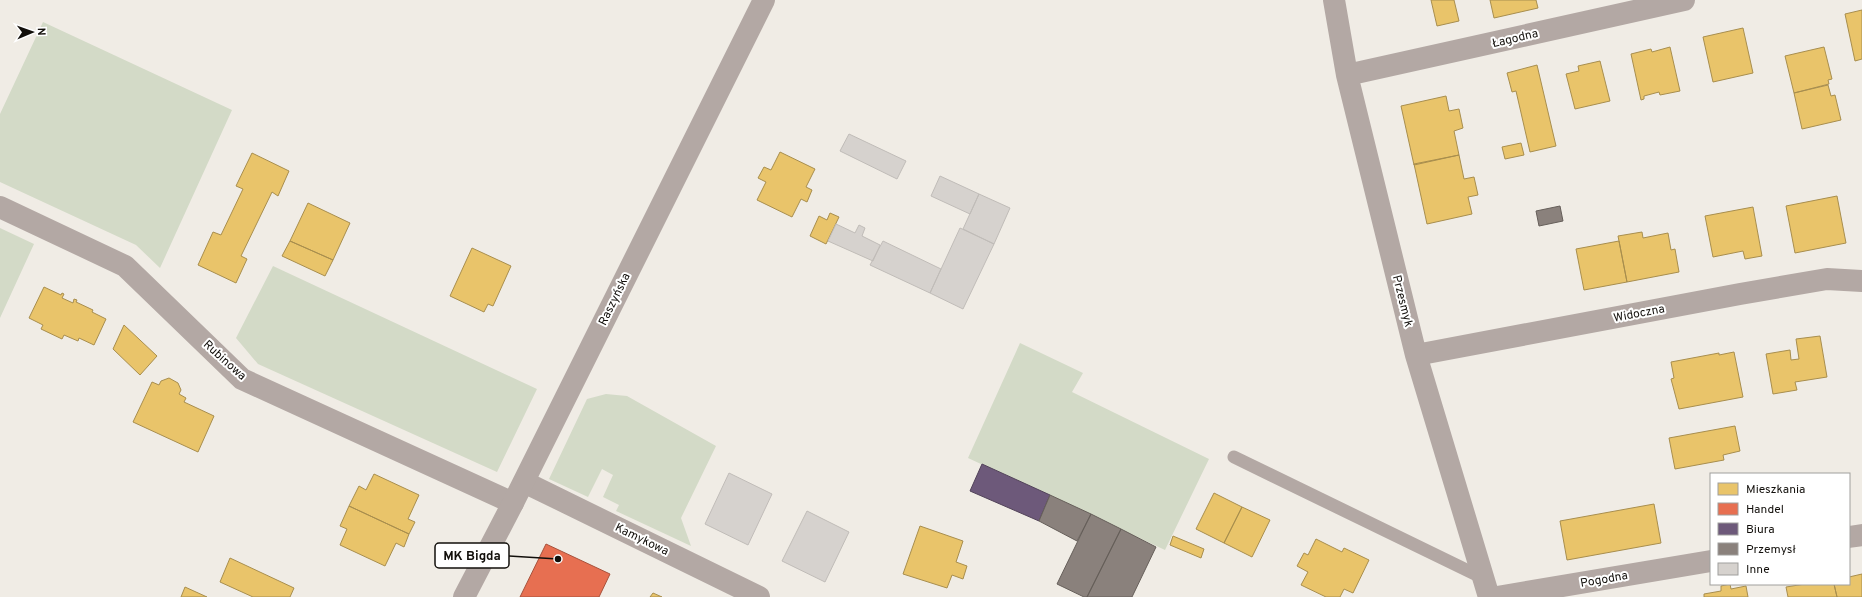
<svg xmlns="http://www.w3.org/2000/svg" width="1862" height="597" font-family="Overpass,sans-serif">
<rect width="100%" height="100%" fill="#f0ece5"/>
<path fill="#d3dac7" d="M 43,22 L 232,110 L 160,268 L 136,245 L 0,182 L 0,114 Z
M 0,228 L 34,244 L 0,318 Z
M 273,266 L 537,389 L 497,472 L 258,364 L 236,338 Z
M 1020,343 L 1083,373 L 1072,392 L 1209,459 L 1165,550 L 968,458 Z
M 606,394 L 627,396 L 716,446 L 681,518 L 691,546 L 616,511 L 619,505 L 603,497 L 613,475 L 602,469 L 588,497 L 549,479 L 587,399 Z"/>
<path fill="#e9c46a" stroke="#a88e4e" d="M 1431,0 L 1454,0 L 1459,21 L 1437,26 Z
M 1490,0 L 1536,0 L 1538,8 L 1494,18 Z
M 1862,10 L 1862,59 L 1855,61 L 1845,14 Z
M 1743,28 L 1753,73 L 1713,82 L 1703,37 Z
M 1670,47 L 1680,91 L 1660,95 L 1659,92 L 1644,96 L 1644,99 L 1641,100 L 1631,54 L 1651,49 L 1652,52 Z
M 1824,47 L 1832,79 L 1828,80 L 1829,84 L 1794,93 L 1785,56 Z
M 1600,61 L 1610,101 L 1575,109 L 1566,74 L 1579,71 L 1578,66 Z
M 1537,65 L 1556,146 L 1530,152 L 1516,91 L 1512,92 L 1507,73 Z
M 1828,85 L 1831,96 L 1835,95 L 1841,120 L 1802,129 L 1794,93 Z
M 1446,96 L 1449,111 L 1459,109 L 1463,128 L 1454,131 L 1459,155 L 1414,165 L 1401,106 Z
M 1521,143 L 1524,155 L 1505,159 L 1502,147 Z
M 780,152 L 815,169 L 806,187 L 812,190 L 807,202 L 801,199 L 792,217 L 757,200 L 766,182 L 758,178 L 764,167 L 771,170 Z
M 252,153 L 289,171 L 278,196 L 272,192 L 241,256 L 247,259 L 236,283 L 198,265 L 213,232 L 221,235 L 243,189 L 236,186 Z
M 1459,155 L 1464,179 L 1474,177 L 1478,195 L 1468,197 L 1472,214 L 1427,224 L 1414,164 Z
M 1837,196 L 1846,243 L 1795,253 L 1786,206 Z
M 308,203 L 350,223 L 333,260 L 290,241 Z
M 1753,207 L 1762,256 L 1745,259 L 1743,251 L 1713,257 L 1705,216 Z
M 830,213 L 839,217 L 826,244 L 810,236 L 819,216 L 827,220 Z
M 1642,232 L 1643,238 L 1668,233 L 1671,250 L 1675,249 L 1679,272 L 1627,282 L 1618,236 Z
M 290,241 L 333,260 L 325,276 L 282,256 Z
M 1619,241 L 1627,282 L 1584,290 L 1576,249 Z
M 472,248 L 511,266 L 493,306 L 488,304 L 484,312 L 450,296 Z
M 44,287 L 61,295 L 62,293 L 64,294 L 62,298 L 73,303 L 74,299 L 77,300 L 76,302 L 93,310 L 92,312 L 106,319 L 94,345 L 79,338 L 78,341 L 64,335 L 62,339 L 41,329 L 43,325 L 29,318 Z
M 124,325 L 157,356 L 140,375 L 113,349 Z
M 1820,336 L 1827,377 L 1795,382 L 1797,390 L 1773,394 L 1766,354 L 1790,350 L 1791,360 L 1799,359 L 1796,339 Z
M 1734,352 L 1743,397 L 1679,409 L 1671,379 L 1674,378 L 1671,362 L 1719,353 L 1719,355 Z
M 169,378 L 178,383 L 181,390 L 179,394 L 186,398 L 184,402 L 214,416 L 198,452 L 133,422 L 152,382 L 159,385 L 161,381 Z
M 1735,426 L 1740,451 L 1723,455 L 1724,460 L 1675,469 L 1669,438 Z
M 374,474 L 419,495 L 408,519 L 415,522 L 409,534 L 349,506 L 359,486 L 366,490 Z
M 1214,493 L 1242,507 L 1224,543 L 1196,529 Z
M 1654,504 L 1661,543 L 1567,560 L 1560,521 Z
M 349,506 L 409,534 L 404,547 L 396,543 L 385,566 L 340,545 L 347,529 L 340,526 Z
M 1242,507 L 1270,520 L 1252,557 L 1224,543 Z
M 920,526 L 963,541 L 956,562 L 967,566 L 963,579 L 952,575 L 947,588 L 903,574 Z
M 1173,536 L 1204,549 L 1201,558 L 1170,545 Z
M 1316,539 L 1342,552 L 1344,548 L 1369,560 L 1353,593 L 1344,589 L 1340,597 L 1326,597 L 1301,585 L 1308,572 L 1297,566 L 1304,553 L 1308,555 Z
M 230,558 L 294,588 L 290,597 L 253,597 L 220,582 Z
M 1862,574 L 1862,597 L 1837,597 L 1834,584 L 1849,584 L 1849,577 Z
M 1730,584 L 1731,589 L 1746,586 L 1748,597 L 1704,597 L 1704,594 L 1721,591 L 1721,586 Z
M 1805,584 L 1834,584 L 1837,597 L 1788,597 L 1786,587 Z
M 185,587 L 207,597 L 181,597 Z
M 653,593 L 662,597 L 650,597 Z"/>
<path fill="#e76f51" stroke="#a7523c" d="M 546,544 L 610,574 L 599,597 L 520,597 Z"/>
<path fill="#6d597a" stroke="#524359" d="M 982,464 L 1050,495 L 1039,521 L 970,491 Z"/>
<path fill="#8a817c" stroke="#665f5a" d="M 1560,206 L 1563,221 L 1539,226 L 1536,211 Z
M 1050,495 L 1091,514 L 1077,541 L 1039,521 Z
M 1091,514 L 1121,529 L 1087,597 L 1084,597 L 1057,584 Z
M 1121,529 L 1156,547 L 1132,597 L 1087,597 Z"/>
<path fill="#d6d2ce" stroke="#c0bcb8" d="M 849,134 L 906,161 L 897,179 L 840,151 Z
M 940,176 L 979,194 L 970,214 L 931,196 Z
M 979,194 L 1010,208 L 994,244 L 963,229 Z
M 836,224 L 855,233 L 859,225 L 865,228 L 862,236 L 880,245 L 873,261 L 828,241 Z
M 960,228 L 994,244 L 963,309 L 930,293 Z
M 883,241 L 941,269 L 930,293 L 870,265 Z
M 729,473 L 772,494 L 748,545 L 705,524 Z
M 807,511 L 849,532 L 825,582 L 782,561 Z"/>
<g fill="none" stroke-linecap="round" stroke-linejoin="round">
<path stroke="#b3a8a4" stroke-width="13" d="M 1234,457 L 1483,578"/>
<path stroke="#b3a8a4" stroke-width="22" d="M 1334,0 L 1347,75 L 1416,355 L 1489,597
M 1347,75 L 1684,0
M 0,207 L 125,266 L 242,379 L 513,503
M 1416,355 L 1740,294 L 1827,279 L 1862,281
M 524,482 L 759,597
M 1849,537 L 1862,535
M 1497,597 L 1711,561"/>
<path stroke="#b3a8a4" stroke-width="22" d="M 464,597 L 513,503 L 764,0"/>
</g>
<g text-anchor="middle" stroke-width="4" stroke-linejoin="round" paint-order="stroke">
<g font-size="12" fill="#120f0b" stroke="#fff">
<text transform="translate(1515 38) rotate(-13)" y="4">Łagodna</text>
<text transform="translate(614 299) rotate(-64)" y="4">Raszyńska</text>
<text transform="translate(1403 301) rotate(76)" y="4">Przesmyk</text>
<text transform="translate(1639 313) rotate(-11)" y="4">Widoczna</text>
<text transform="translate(225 360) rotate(42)" y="4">Rubinowa</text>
<text transform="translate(642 539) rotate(26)" y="4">Kamykowa</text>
<text transform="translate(1604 579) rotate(-10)" y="4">Pogodna</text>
</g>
</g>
<path fill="none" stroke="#120f0b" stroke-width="1.5" d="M558 559L509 556"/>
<circle fill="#120f0b" stroke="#fff" stroke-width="1.5" cx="558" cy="559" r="4"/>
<rect fill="#fff" stroke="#120f0b" stroke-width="1.5" x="435" y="543" width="74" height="25" rx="4"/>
<g font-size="13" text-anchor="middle" font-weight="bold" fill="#120f0b">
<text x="472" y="560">MK Bigda</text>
</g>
<rect x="1710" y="473" width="140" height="112" fill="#ffffff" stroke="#a09f9d"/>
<rect x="1718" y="483" width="20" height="12" fill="#e9c46a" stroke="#a09f9d"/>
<text x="1746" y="493" font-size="12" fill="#120f0b">Mieszkania</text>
<rect x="1718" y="503" width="20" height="12" fill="#e76f51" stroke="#a09f9d"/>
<text x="1746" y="513" font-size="12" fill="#120f0b">Handel</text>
<rect x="1718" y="523" width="20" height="12" fill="#6d597a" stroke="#a09f9d"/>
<text x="1746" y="533" font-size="12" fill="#120f0b">Biura</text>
<rect x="1718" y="543" width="20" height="12" fill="#8a817c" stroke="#a09f9d"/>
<text x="1746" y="553" font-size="12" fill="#120f0b">Przemysł</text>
<rect x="1718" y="563" width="20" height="12" fill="#d6d2ce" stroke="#a09f9d"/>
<text x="1746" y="573" font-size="12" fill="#120f0b">Inne</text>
<g transform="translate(32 32) rotate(88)" stroke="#ffffff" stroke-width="3" paint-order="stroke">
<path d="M0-3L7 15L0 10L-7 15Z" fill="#120f0b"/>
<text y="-6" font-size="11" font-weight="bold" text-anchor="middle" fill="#120f0b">N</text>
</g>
</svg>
